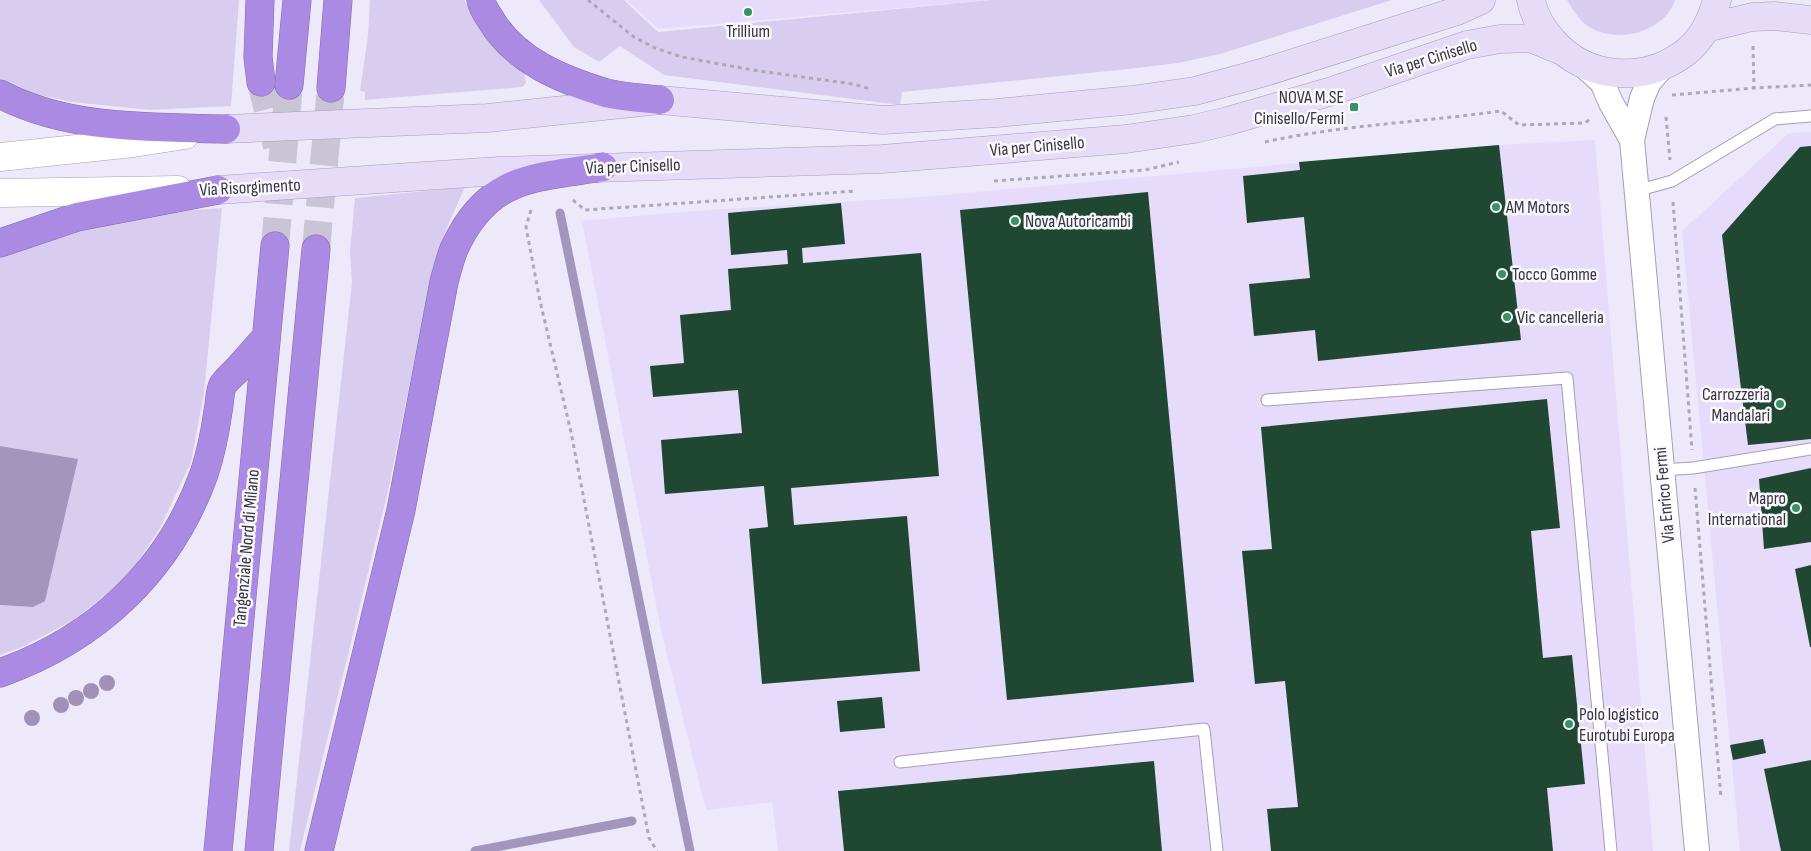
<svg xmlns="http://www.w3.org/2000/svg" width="1811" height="851" font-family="'Sofia Sans Condensed',sans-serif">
<rect width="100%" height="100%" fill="#eee8fb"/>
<path fill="#e6dbfb" d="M 626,0 L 991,0 L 658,29 Z
M 1811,132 L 1811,851 L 1740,851 L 1682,231 L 1789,133 Z
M 1595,140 L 1653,851 L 778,851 L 772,802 L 706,810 L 662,635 L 582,221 L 693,211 L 920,197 L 1499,145 Z"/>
<path fill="#d9cdef" d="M 0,0 L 239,0 L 231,106 L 150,110 L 72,102 L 26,92 L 0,79 Z
M 370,0 L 464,0 L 481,26 L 524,72 L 526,83 L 522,87 L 365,100 L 365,92 L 360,91 L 368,35 Z
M 539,0 L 624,0 L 658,32 L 991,0 L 1392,0 L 1220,54 L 1178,63 L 1128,69 L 902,92 L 900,105 L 664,75 L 620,46 L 599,62 L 574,47 Z
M 1567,0 L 1675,0 C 1664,33 1617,44 1589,27 C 1579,20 1573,10 1567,0 Z
M 465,187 L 447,227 L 433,269 L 388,491 L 300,851 L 289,851 L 352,283 L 350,252 L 355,198 Z
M 222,208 L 204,393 L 191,462 L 160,528 L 126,579 L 72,621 L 22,647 L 0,655 L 0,605 L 33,607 L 77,459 L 0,446 L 0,257 C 37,243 75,228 114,219 C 148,210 186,211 222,208 Z"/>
<path fill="#a396bd" d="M 0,446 L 78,459 L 45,601 L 33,607 L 0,605 Z"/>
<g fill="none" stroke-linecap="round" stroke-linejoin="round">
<path stroke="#a396bd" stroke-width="9" d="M 560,213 L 690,851
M 475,851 L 632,821"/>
</g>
<path fill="#1f4732" d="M 1499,145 L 1521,340 L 1318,361 L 1315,330 L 1254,336 L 1249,284 L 1310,278 L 1304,217 L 1247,223 L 1243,176 L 1300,170 L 1299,162 Z
M 1811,146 L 1811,439 L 1748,445 L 1722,235 L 1800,147 Z
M 1148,192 L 1194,682 L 1007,700 L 960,210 Z
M 841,203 L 845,244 L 802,248 L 803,263 L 921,253 L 939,476 L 791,488 L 794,525 L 907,516 L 920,671 L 762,684 L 749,529 L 768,527 L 764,486 L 665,494 L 661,440 L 742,433 L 738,390 L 653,397 L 650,366 L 684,363 L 680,315 L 731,310 L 728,269 L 788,264 L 787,250 L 731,255 L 728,213 Z
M 1547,399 L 1560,528 L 1531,531 L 1543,658 L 1572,655 L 1585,784 L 1547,788 L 1553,851 L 1271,851 L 1267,809 L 1298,807 L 1285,681 L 1255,684 L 1242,551 L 1272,549 L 1261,427 Z
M 1811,468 L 1811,542 L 1764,549 L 1759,479 Z
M 1811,565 L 1811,647 L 1810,647 L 1795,569 Z
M 882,697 L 885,728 L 840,732 L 837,701 Z
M 1763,739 L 1766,753 L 1733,760 L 1730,745 Z
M 1811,760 L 1811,851 L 1781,851 L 1764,769 Z
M 1154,761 L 1162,851 L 844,851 L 838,791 Z"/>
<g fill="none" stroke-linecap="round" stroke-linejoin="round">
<path stroke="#cac4d5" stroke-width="28" stroke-dasharray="28 14" stroke-linecap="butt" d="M 261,82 L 277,146
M 275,246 L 289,85
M 316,249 L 331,88"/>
<defs>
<path id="service" d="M 1636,191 L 1672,181 L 1775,119 L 1811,116
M 1267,400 L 1567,378 L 1611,851
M 1661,470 L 1693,468 L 1811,449
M 900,762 L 1204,729 L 1217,851"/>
<path id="minor" d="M 1582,64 L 1602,82 L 1611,103 L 1632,140
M 1663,66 L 1649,82 L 1642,98 L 1632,140 L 1697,851"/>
<path id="tertiary" d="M 0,157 L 133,143 L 185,135
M 0,193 L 178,190"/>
<path id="secondary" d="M 1531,0 C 1534,15 1542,29 1552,40 C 1586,80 1645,84 1686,52 C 1702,39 1712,19 1717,0
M 1706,28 L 1752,17 L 1774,16 L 1811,20
M 226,129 L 488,118 L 660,100 L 883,120 L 997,113 L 1132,100 L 1195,91 L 1265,72 L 1457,11 L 1481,0
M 218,190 L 499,171 L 882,159 L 1126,139 L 1194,129 L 1228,121 L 1329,92 L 1467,45 L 1500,39 L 1531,38 L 1560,50"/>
<path id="motorway" d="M 260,0 L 258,57 L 261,82
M 481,0 C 482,7 487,14 491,20 C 515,61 563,80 606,93 C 623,97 642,98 660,100
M 289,85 L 297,0
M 331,88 L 338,0
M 0,94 C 68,130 151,127 226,129
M 0,243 L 77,217 L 218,190
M 0,673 C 96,639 169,571 204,474 C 211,453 215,433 218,411 C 220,404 219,392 223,385 C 226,380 232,375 236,371 C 246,360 256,349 266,337
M 218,851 L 275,246
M 259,851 L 316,249
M 319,851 L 401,510 L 444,282 C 447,271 450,259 454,249 C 487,176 533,178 603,167"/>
</defs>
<use href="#service" stroke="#a69eb5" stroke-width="13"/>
<use href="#minor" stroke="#a69eb5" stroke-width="26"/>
<use href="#tertiary" stroke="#a69eb5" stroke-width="29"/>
<use href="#secondary" stroke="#a69eb5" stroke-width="29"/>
<use href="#motorway" stroke="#836caa" stroke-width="29"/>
<path stroke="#ada8b8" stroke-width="3" stroke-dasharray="4 4" stroke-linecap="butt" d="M 588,0 L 634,37 L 655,48 L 682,57 L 725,65 L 759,71 L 853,84 L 870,89
M 1753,46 L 1754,88
M 1672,95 L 1754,88 L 1811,85
M 1666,117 L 1670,160
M 1265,142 C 1342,125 1423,122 1501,111 L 1519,125 L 1585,123 L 1590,119
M 994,181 L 1145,170 L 1179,162
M 573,200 L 585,210 L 856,191
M 1673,202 L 1692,450
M 531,210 L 526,227 L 540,301 L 571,432 L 649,838 L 657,851
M 1695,488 L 1721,798"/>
<use href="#service" stroke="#fff" stroke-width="11"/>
<use href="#minor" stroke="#fff" stroke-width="24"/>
<use href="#tertiary" stroke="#fff" stroke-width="28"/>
<use href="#secondary" stroke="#e6dcf7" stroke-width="28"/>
<use href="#motorway" stroke="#ab8ae3" stroke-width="28"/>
</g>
<g fill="#9f91b7">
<circle cx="107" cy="683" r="8"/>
<circle cx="91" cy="691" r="8"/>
<circle cx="76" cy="698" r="8"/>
<circle cx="61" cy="705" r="8"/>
<circle cx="32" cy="718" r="8"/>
</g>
<g fill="#399166" stroke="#f9f8fd" stroke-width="2">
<circle cx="748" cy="12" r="5"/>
<rect x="1349" y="102" width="10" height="10" rx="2.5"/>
<circle cx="1496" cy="207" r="5"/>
<circle cx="1015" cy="221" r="5"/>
<circle cx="1502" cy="274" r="5"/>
<circle cx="1507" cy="317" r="5"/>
<circle cx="1780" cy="404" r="5"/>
<circle cx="1796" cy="508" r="5"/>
<circle cx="1569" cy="724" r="5"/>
</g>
<g text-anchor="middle" stroke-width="5" stroke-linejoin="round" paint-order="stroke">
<g font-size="18" fill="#38353f" stroke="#f9f8fd" text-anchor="start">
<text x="748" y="37" text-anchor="middle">Trillium</text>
<text x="1344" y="103" text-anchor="end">NOVA M.SE<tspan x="1344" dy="21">Cinisello/Fermi</tspan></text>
<text x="1506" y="213">AM Motors</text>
<text x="1025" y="227">Nova Autoricambi</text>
<text x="1512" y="280">Tocco Gomme</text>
<text x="1517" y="323">Vic cancelleria</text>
<text x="1770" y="400" text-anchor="end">Carrozzeria<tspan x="1770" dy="21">Mandalari</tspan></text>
<text x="1786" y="504" text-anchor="end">Mapro<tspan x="1786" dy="21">International</tspan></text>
<text x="1579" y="720">Polo logistico<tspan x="1579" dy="21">Eurotubi Europa</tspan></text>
</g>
<g font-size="18" fill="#38353f" stroke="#f9f8fd">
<text transform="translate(1431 58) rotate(-17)" y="6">Via per Cinisello</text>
<text transform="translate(1037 146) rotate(-5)" y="6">Via per Cinisello</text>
<text transform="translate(633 166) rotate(-2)" y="6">Via per Cinisello</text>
<text transform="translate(250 187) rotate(-3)" y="6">Via Risorgimento</text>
<text transform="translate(1664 495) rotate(-95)" y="6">Via Enrico Fermi</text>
<text transform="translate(246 548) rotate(-85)" y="6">Tangenziale Nord di Milano</text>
</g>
</g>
</svg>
